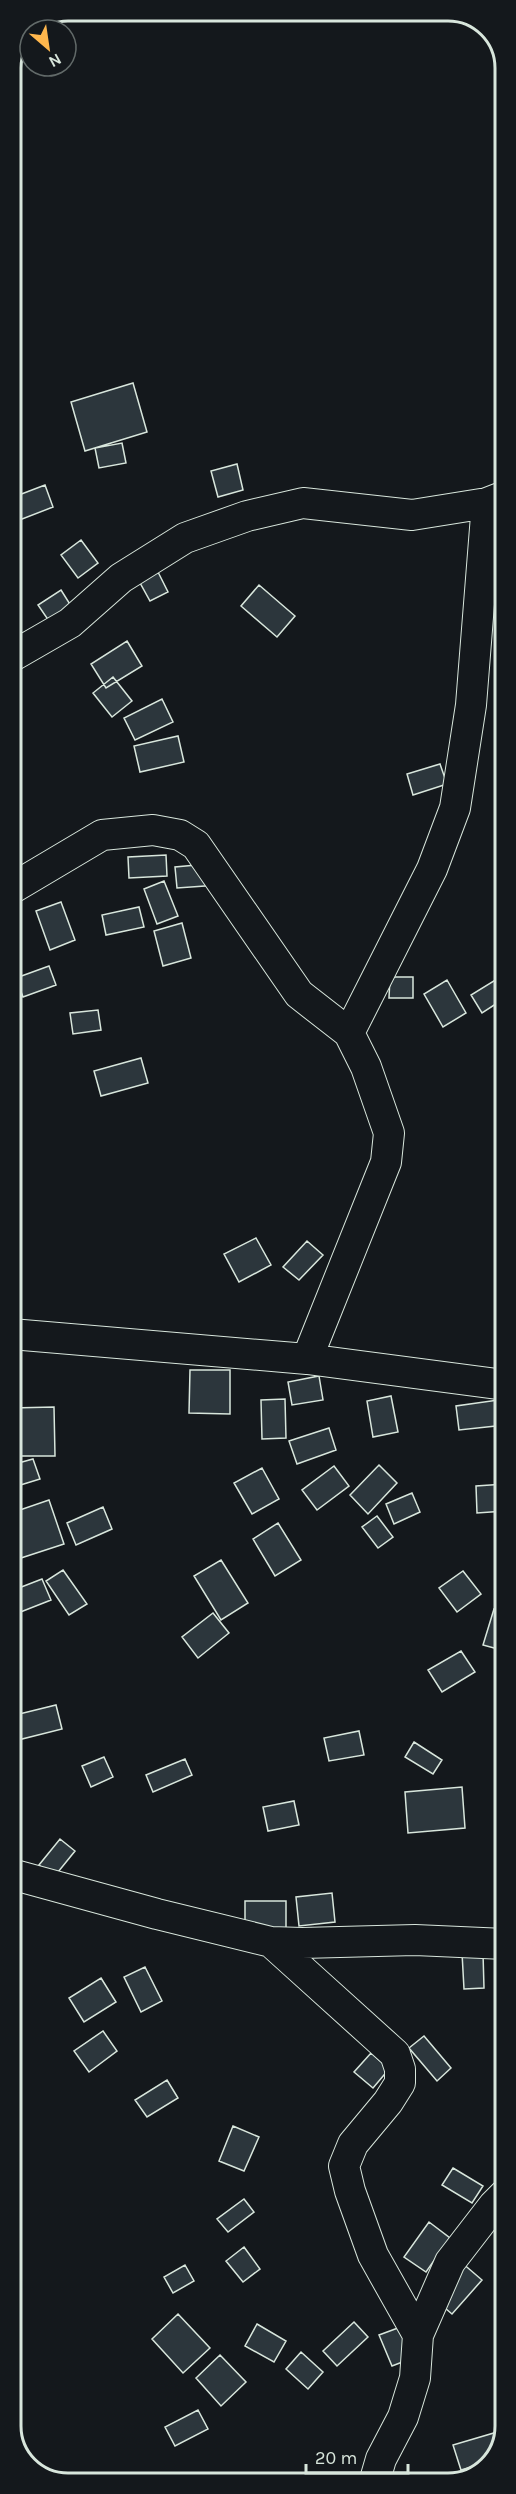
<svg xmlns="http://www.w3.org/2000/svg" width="516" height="2494" font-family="Karla,sans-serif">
<rect width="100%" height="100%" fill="#14181c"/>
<path fill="#2c363c" stroke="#d8e6dc" stroke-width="1.5" d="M 133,383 L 147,432 L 85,451 L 71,402 Z
M 122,443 L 126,463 L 99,468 L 95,448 Z
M 237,464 L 243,490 L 218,497 L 211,471 Z
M 45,485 L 53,507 L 17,521 L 11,498 Z
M 81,540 L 98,563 L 78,578 L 61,555 Z
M 158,572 L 168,592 L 150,601 L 139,581 Z
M 259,585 L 295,616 L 277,637 L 241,606 Z
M 61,590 L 73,609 L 51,624 L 38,605 Z
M 127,641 L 142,666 L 106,688 L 91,664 Z
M 113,677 L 132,701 L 112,717 L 93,693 Z
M 162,699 L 173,722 L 135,740 L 124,718 Z
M 178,736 L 184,762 L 140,772 L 134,746 Z
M 440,764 L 447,784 L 413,795 L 407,774 Z
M 166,855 L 167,876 L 129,878 L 128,857 Z
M 218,863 L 219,885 L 177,888 L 175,867 Z
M 164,881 L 178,916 L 157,924 L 144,889 Z
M 61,902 L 75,940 L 50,950 L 36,911 Z
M 139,907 L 144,927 L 106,935 L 102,915 Z
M 182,923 L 191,958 L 163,966 L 154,931 Z
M 49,966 L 56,985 L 23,997 L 16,978 Z
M 505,974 L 505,998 L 482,1013 L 471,995 Z
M 390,977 L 413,977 L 413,998 L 389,998 Z
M 447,980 L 466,1013 L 443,1027 L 424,994 Z
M 98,1010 L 101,1030 L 73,1034 L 70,1013 Z
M 141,1058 L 148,1083 L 101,1096 L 94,1071 Z
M 256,1238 L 271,1265 L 239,1282 L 224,1254 Z
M 307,1241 L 323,1255 L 299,1280 L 283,1267 Z
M 190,1370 L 230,1370 L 230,1414 L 189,1413 Z
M 319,1376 L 323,1400 L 292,1405 L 288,1382 Z
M 391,1396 L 398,1432 L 373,1437 L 367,1401 Z
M 285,1399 L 286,1438 L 262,1439 L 261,1400 Z
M 505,1399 L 505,1425 L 459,1430 L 456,1406 Z
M 54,1407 L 55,1456 L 11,1456 L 11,1408 Z
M 329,1428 L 336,1450 L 297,1464 L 289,1441 Z
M 33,1459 L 40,1479 L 14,1487 L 11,1465 Z
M 379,1465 L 397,1483 L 368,1514 L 350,1495 Z
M 334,1466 L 349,1486 L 317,1510 L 302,1490 Z
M 262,1468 L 279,1499 L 252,1514 L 234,1483 Z
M 505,1484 L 505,1511 L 477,1513 L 476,1486 Z
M 412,1493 L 420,1512 L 394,1524 L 386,1504 Z
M 49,1500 L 64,1544 L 21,1558 L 11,1529 L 11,1513 Z
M 103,1507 L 112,1529 L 76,1545 L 67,1523 Z
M 377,1516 L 393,1537 L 378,1548 L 362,1527 Z
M 278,1523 L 301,1560 L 275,1576 L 253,1539 Z
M 221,1560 L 248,1603 L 221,1620 L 194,1576 Z
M 63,1570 L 87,1604 L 69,1615 L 46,1581 Z
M 463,1571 L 481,1594 L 457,1612 L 439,1588 Z
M 42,1579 L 51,1600 L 18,1613 L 11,1591 Z
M 494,1609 L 505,1612 L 505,1651 L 483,1645 Z
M 213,1613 L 229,1633 L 198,1658 L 182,1637 Z
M 461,1651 L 475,1672 L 442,1692 L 428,1670 Z
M 56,1705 L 62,1729 L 18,1740 L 11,1716 Z
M 359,1731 L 364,1755 L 329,1761 L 324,1738 Z
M 414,1742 L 442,1760 L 433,1774 L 405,1757 Z
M 104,1757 L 113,1777 L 91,1787 L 82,1766 Z
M 185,1759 L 192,1775 L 153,1792 L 146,1775 Z
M 462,1787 L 465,1828 L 408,1833 L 405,1792 Z
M 294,1801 L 299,1825 L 268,1831 L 263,1807 Z
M 60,1839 L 75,1851 L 54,1877 L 39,1865 Z
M 332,1893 L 335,1922 L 299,1926 L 296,1897 Z
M 245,1901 L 286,1901 L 286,1930 L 245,1930 Z
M 462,1953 L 483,1953 L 484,1988 L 464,1989 Z
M 145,1967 L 162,2001 L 141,2012 L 124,1977 Z
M 101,1978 L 116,2002 L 84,2022 L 69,1998 Z
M 103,2031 L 117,2051 L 89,2072 L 74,2051 Z
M 424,2036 L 451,2068 L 437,2081 L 409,2048 Z
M 371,2053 L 389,2069 L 373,2088 L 354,2072 Z
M 167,2080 L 178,2098 L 147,2117 L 135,2100 Z
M 233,2126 L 259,2137 L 244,2171 L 219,2161 Z
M 453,2168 L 483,2186 L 472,2203 L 442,2185 Z
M 244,2199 L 254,2212 L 228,2232 L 217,2219 Z
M 429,2222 L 450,2238 L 426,2272 L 404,2257 Z
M 244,2247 L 260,2269 L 243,2282 L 226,2261 Z
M 461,2262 L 482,2280 L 452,2314 L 431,2296 Z
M 185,2265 L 194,2281 L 173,2293 L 164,2277 Z
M 178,2314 L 210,2348 L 183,2373 L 152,2339 Z
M 354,2322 L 368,2337 L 337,2366 L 323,2351 Z
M 257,2324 L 286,2341 L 274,2362 L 245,2346 Z
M 406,2325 L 418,2356 L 392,2366 L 379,2335 Z
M 301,2352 L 323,2372 L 308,2389 L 286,2369 Z
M 220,2355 L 246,2382 L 221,2406 L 196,2378 Z
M 198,2410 L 208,2429 L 175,2446 L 165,2427 Z
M 504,2430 L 492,2461 L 461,2470 L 453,2445 Z
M 28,2453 L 32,2469 L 28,2467 L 22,2454 Z"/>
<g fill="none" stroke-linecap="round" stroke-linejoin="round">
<defs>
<path id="street" d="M 11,657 L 70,623 L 121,578 L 185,538 L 247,516 L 303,503 L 412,515 L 487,503 L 505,496
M 11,889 L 102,835 L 153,830 L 180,835 L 196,845 L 299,994 L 349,1033 L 366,1067 L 389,1133 L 386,1162 L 307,1359
M 349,1033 L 432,869 L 455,808 L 471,705 L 487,503
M 11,1334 L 307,1359 L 505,1385
M 11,1874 L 157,1914 L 271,1942 L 302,1943 L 415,1940 L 505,1944
M 271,1942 L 395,2054 L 400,2069 L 400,2083 L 388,2102 L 353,2144 L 344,2166 L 350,2191 L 373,2255 L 418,2335
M 374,2483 L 381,2459 L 403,2417 L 415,2378 L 418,2335 L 450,2262 L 494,2205 L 505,2194"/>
</defs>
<use href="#street" stroke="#d8e6dc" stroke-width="32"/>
<use href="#street" stroke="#14181c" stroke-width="30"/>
</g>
<path d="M0 0H516V2494H0ZM68 21H448A47 47 0 0 1 495 68V2426A47 47 0 0 1 448 2473H68A47 47 0 0 1 21 2426V68A47 47 0 0 1 68 21Z" fill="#14181c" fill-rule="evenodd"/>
<path fill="none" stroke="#d8e6dc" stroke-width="3" d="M68 21H448A47 47 0 0 1 495 68V2426A47 47 0 0 1 448 2473H68A47 47 0 0 1 21 2426V68A47 47 0 0 1 68 21Z"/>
<g transform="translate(48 48) rotate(151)"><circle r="28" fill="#14181c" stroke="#626a69" stroke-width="1.5"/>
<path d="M0-4.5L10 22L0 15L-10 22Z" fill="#ffb74d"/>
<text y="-9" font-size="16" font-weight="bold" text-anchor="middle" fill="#d8e6dc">N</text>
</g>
<path d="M306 2464v9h102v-9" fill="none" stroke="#d8e6dc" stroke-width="3"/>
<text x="315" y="2464" font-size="18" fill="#d8e6dc" stroke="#14181c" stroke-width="4.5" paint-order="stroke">20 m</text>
</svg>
